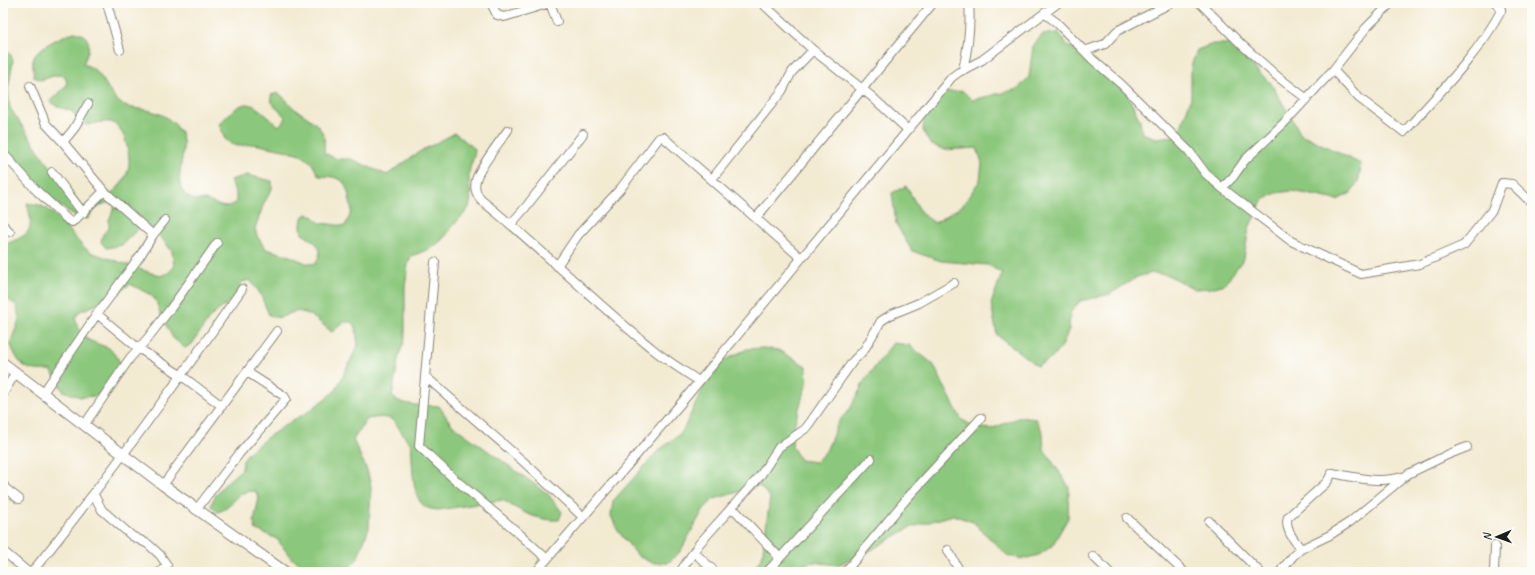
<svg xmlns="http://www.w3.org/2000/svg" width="1535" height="575" font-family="Caveat,sans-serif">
<rect width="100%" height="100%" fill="#fdfcf7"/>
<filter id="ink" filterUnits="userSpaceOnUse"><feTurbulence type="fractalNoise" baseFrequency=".025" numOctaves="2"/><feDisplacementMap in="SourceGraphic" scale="8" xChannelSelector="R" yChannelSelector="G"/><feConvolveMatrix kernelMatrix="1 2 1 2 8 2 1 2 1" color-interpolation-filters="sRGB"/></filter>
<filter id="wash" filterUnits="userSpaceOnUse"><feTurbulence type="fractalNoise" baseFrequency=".012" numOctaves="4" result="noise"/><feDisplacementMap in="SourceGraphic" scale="16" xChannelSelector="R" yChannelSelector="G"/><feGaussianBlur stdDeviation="0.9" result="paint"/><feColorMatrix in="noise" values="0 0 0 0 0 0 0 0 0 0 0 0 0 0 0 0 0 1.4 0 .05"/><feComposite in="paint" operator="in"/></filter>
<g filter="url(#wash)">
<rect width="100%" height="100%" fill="#f3ead2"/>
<path fill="#8bc77c" stroke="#54724c" d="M 74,32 C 94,35 90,50 83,64 C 107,71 105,96 125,106 C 129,108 135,108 140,109 C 156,111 170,116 179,130 C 193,148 166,186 190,198 C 195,201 203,199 208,201 C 221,205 223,211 236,202 L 236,194 L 230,180 L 247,175 L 272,181 L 272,189 L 264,203 L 255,228 L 257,236 L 266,249 L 290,256 L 306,263 L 315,264 C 326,247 315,242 302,234 L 301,226 L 302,218 L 307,214 L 314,217 L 320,223 L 345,226 L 352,211 C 346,185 349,176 319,176 L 311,162 L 298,153 L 254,144 L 238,146 L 231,144 L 225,139 L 219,124 C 250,92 250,103 279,126 L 286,118 L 272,103 L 271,95 L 277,93 C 287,98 288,104 295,109 C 305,116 321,124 324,137 C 325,142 324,148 324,153 L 337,159 L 351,159 L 387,175 L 419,152 L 455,133 L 475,149 C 475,158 470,164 469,173 C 468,184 473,195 469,207 C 467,212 461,217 457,221 C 441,243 437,247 411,256 L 408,264 L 405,287 L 405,339 L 399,355 L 392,397 C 405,407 423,405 439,406 L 452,425 L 548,494 L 562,512 L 559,520 C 538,521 521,512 503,500 L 438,510 C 432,509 427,509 423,505 C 411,494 413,460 411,444 C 392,425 401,413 367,419 L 353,440 L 367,470 L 371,486 L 369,528 L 357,559 L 350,567 L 328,572 L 319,572 L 312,570 L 291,558 L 277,539 L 255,529 L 254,521 L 259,498 L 255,491 C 234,490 234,509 217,512 L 211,506 C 215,490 230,480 242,469 L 243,461 L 247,454 L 265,439 L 293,420 L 308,412 L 336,390 L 358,345 L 356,329 L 352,322 L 344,322 L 332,332 C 324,326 314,316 305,313 C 289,307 285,323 269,315 L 260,293 L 250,280 L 242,282 L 236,297 L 210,317 L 192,344 L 185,348 L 173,338 L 161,316 L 156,301 L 151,295 L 130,284 L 109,300 L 80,311 L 75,318 L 78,327 L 88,340 L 109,348 L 117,357 L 121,365 L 103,393 L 96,396 L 80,397 L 63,391 L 51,370 C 25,372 19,366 10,343 L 19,321 L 17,305 L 3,297 L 3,245 C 30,235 35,232 27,203 C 31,204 38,204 42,206 C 62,216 72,239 90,252 L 160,276 L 168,273 L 174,267 L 172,251 L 153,228 L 143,224 L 122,245 L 106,248 L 101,242 L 103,234 L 109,228 L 109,220 L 115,206 L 111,201 C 99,206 95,207 88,219 L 73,215 L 32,185 L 3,151 L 3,47 L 9,52 L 13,60 L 8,90 L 10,108 L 45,160 L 66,184 L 82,207 C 95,204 111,197 119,186 C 124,181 129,171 129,164 C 130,153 124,124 110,122 C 103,121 93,124 86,125 L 71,111 L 56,106 L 50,101 C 56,95 62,92 67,84 L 65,76 L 57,75 L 41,80 L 34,77 C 34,72 32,66 33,61 C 34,48 63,36 74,32 Z
M 1059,33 L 1068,46 L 1093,60 L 1127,93 L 1140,121 L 1142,133 L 1156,138 L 1173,136 L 1180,130 L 1191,98 L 1191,66 L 1197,50 L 1213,44 L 1230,44 L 1243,52 L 1258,72 L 1270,82 L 1301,134 L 1361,164 L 1359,179 L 1351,193 L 1337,200 L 1292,191 L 1276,193 L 1262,201 L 1249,228 L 1244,258 L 1225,284 L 1211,288 L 1195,289 L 1168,275 L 1152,273 L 1137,277 L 1110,294 L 1080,301 L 1070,313 L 1069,329 L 1062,346 L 1051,359 L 1037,366 L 997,335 L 991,304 L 1002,273 L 988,265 L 941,261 L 912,251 L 896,224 L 892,193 L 906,186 L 922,214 L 935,223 L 962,206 L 980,180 L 982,163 L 977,148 L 945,150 L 930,144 L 923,130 L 924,112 L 947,92 L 963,91 L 972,100 L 1018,89 L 1029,77 L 1033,46 L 1043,34 Z
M 893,343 L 909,345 L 933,364 L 961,419 L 974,427 L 991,429 L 1020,417 L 1036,419 L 1043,433 L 1044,449 L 1069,487 L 1068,518 L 1052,546 L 1039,555 L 1023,559 L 1008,556 L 973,522 L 953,515 L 909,528 L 866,553 L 837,565 L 813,562 L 796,566 L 789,572 L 750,572 L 762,558 L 770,497 L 759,486 L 714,499 L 703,510 L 680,552 L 668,563 L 652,563 L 638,556 L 618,531 L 611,516 L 613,501 L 657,452 L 682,432 L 711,372 L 723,361 L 747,349 L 763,348 L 778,350 L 806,366 L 807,382 L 793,429 L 792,446 L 800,460 L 816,462 L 826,451 L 839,421 L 850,409 L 865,380 Z"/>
</g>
<g filter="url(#ink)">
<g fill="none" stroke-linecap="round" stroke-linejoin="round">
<defs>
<path id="minor" d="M 107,3 L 120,50
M 491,3 L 497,15 L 504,17 L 550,3
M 550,3 L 557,22
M 762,3 L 813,50 L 871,96 L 907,129
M 1200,3 L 1242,45 L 1278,77 L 1307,99
M 1045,14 L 1056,22 L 1093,60 L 1121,84 L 1189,151 L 1206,174 L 1222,188 L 1233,177 L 1245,160 L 1284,123 L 1333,70 L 1366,28 L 1391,3
M 1084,51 L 1105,44 L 1117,31 L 1171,3
M 963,70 C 968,48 971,25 969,3
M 1333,70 L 1359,98 L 1404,132 C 1438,94 1477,56 1501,11 L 1501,9 L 1496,3
M 30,86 L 46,124 L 63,142 L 104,191 L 153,235
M 508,130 C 500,141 479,168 476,180 C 474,187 476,194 481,200 C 539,246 591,299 649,346 C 664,359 682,370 699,381
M 63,142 L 73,130 L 88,104
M 3,153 L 37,191 L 68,220 L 72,222 L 75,220 L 104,191
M 52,172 L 83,213
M 712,179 L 782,91 L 792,72 L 813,50
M 1222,188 L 1291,241 L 1361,274 L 1420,264 L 1464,245 L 1492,210 L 1502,183 L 1512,184 L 1532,203
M 756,218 L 933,3
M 511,224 L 525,208 L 583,134
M 3,225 L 10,232
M 435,262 L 419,446 L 451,476 L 514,529 L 547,559
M 557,266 L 578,235 L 621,188 L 659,138 L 663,137 L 801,258
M 97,314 L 138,348 L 182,376 L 222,406
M 426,377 L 525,463 L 583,517
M 43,393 L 97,314 L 140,256 L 153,235 L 165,220
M 3,394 L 16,372
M 85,424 L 130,358 L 147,339 L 171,308 L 217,243
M 3,484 L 6,489 L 19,499
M 163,485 L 277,331
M 94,495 L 102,510 L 132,536 L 148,544 L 160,555 L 167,565 L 160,572
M 732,507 L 780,558
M 196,510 L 239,454 L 286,399 L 284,396 L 247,372
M 1127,518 L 1184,572
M 1209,521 L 1260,572
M 1301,549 C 1294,540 1284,529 1288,517 L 1327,482 L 1332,473 C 1354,477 1379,484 1401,477
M 948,550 L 960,572
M 3,551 L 28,572
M 694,552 L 715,572
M 1093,556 L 1109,572
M 32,572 C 106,480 175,386 242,289
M 536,572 L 682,402 L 952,77 L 959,72 L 982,60 L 1058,3
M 680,572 L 699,544 L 760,476 L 779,447 L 805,429 L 809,424 L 853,361 L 864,350 L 881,321 L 892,314 L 919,303 L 954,283
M 767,572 L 871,459
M 845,572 L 909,496 L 981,418
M 1280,572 L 1293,556 L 1301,549 L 1330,535 L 1350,522 L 1408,474 L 1447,455 L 1467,447
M 1494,572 L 1495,546"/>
<path id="major" d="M 3,363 L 163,485 L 285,572"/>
</defs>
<use href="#minor" stroke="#888377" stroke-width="10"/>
<use href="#major" stroke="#888377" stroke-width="12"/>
<use href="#minor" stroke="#fff" stroke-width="8"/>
<use href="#major" stroke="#fff" stroke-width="10"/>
</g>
</g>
<rect width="1535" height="575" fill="none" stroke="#fdfcf7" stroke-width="16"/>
<g transform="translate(1497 537) rotate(268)" stroke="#fdfcf7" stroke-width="3" paint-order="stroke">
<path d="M0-3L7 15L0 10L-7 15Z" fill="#1c1c1c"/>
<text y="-6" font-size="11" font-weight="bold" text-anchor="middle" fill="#1c1c1c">N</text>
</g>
</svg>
